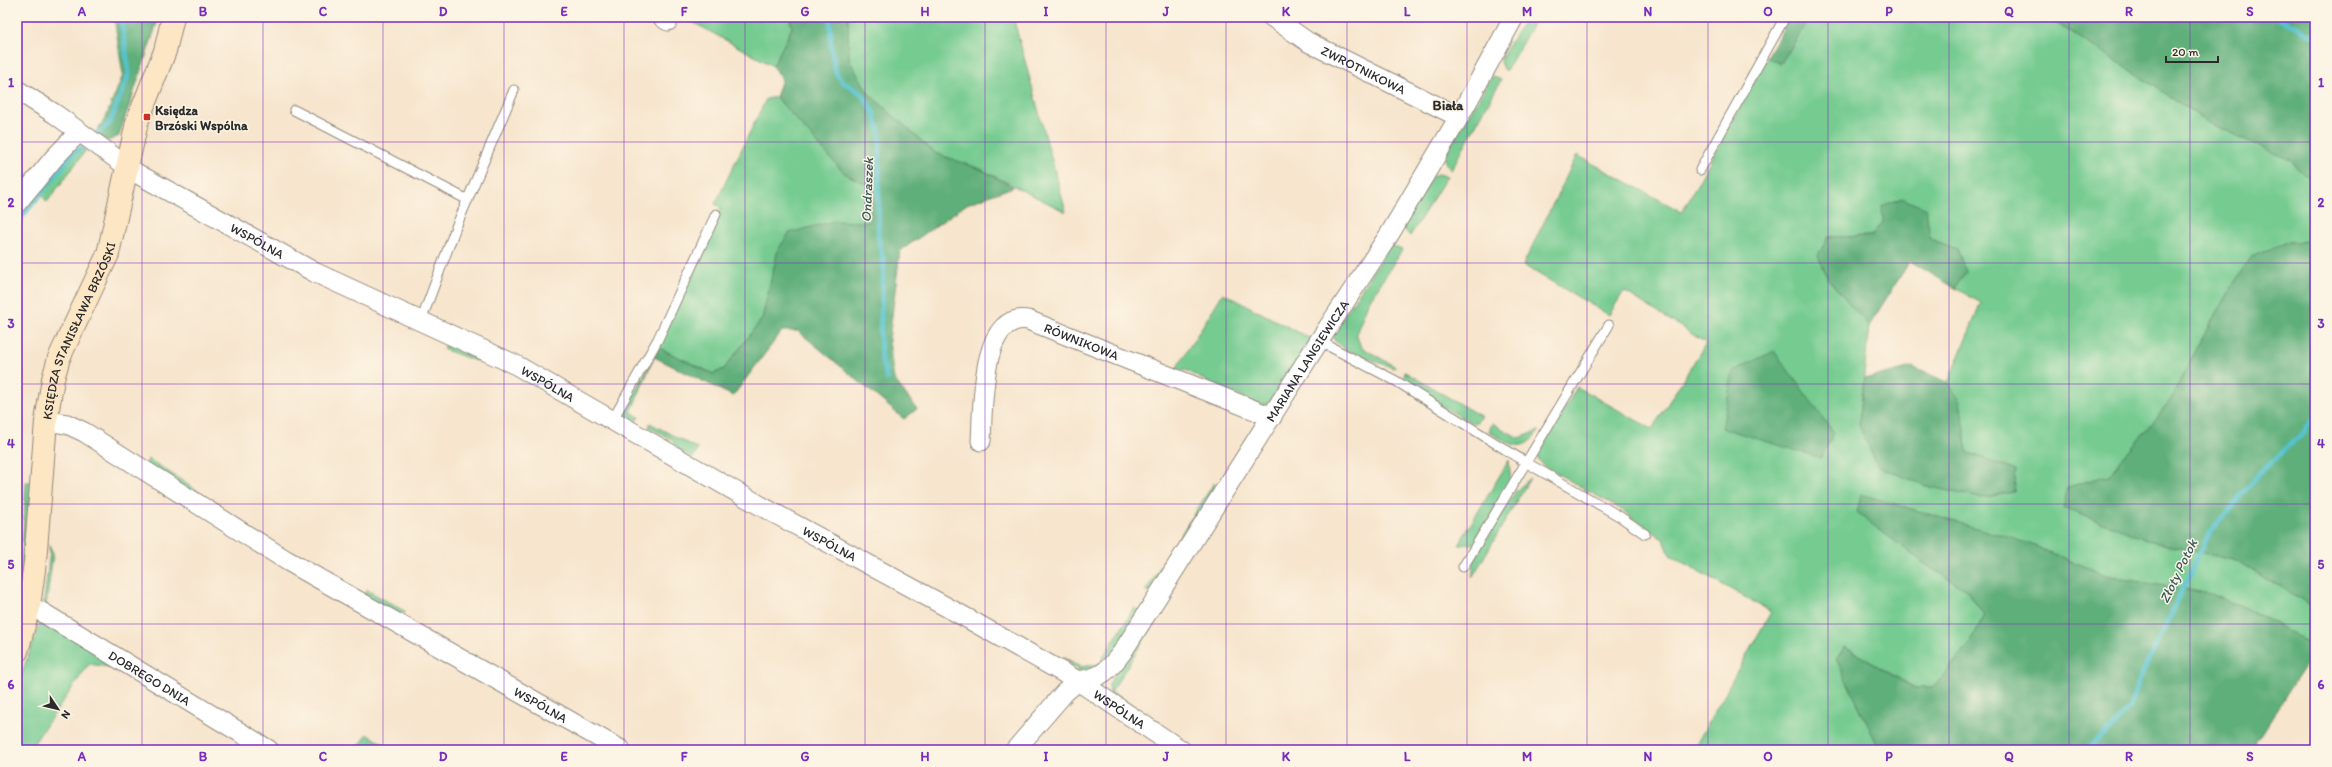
<svg xmlns="http://www.w3.org/2000/svg" width="2332" height="767" font-family="Itim,sans-serif">
<rect width="100%" height="100%" fill="#fcf5e5"/>
<filter id="ink" filterUnits="userSpaceOnUse"><feTurbulence type="fractalNoise" baseFrequency=".025" numOctaves="2"/><feDisplacementMap in="SourceGraphic" scale="8" xChannelSelector="R" yChannelSelector="G"/><feConvolveMatrix kernelMatrix="1 2 1 2 8 2 1 2 1" color-interpolation-filters="sRGB"/></filter>
<filter id="wash" filterUnits="userSpaceOnUse"><feTurbulence type="fractalNoise" baseFrequency=".012" numOctaves="4" result="noise"/><feDisplacementMap in="SourceGraphic" scale="16" xChannelSelector="R" yChannelSelector="G"/><feGaussianBlur stdDeviation="0.9" result="paint"/><feColorMatrix in="noise" values="0 0 0 0 0 0 0 0 0 0 0 0 0 0 0 0 0 1.4 0 .05"/><feComposite in="paint" operator="in"/></filter>
<g filter="url(#wash)">
<rect width="100%" height="100%" fill="#f7e5cd"/>
<path fill="#74cb90" stroke="#507b5e" fill-rule="evenodd" d="M 687,17 L 790,17 L 792,28 L 773,66 L 687,19 Z
M 848,17 L 1013,17 L 1066,212 L 980,169 L 935,153 L 869,94 L 849,60 Z
M 1526,17 L 1537,17 L 1506,71 L 1501,65 L 1500,60 Z
M 1810,17 L 2046,17 L 2100,50 L 2211,124 L 2290,160 L 2315,182 L 2315,241 L 2289,242 L 2251,256 L 2217,311 L 2168,403 L 2109,475 L 2068,487 L 2154,542 L 2234,560 L 2302,599 L 2315,609 L 2315,648 L 2266,617 L 2211,594 L 2111,577 L 2027,543 L 1857,513 L 1928,566 L 1968,591 L 1984,615 L 1971,642 L 1933,688 L 1915,688 L 1845,647 L 1837,660 L 1880,750 L 1693,750 L 1771,612 L 1670,555 L 1664,540 L 1622,510 L 1544,466 L 1539,460 L 1538,454 L 1577,387 L 1652,429 L 1706,343 L 1624,291 L 1609,315 L 1523,265 L 1577,155 L 1682,212 L 1767,57 L 1781,64 ZM 1926,209 L 1930,239 L 1957,249 L 1966,272 L 1955,288 L 1981,303 L 1948,382 L 1960,401 L 1967,452 L 2016,471 L 2014,492 L 1981,498 L 1926,486 L 1859,425 L 1869,326 L 1828,237 L 1872,236 L 1883,222 Z
M 1492,76 L 1501,80 L 1451,170 L 1446,163 L 1445,155 Z
M 776,97 L 844,173 L 873,188 L 870,223 L 834,221 L 778,250 L 762,319 L 724,369 L 714,374 L 659,348 L 721,208 L 715,204 L 766,99 Z
M 73,148 L 86,150 L 47,202 L 39,191 Z
M 1438,174 L 1447,176 L 1410,236 L 1402,227 L 1432,176 Z
M 1390,245 L 1402,250 L 1368,303 L 1356,334 L 1361,347 L 1396,367 L 1393,368 L 1344,349 L 1334,340 L 1333,333 Z
M 1223,293 L 1313,340 L 1270,403 L 1261,405 L 1209,383 L 1186,370 L 1174,372 Z
M 448,341 L 478,354 L 476,361 L 443,349 Z
M 654,357 L 631,412 L 639,417 L 635,423 L 625,417 L 626,408 Z
M 1405,372 L 1482,417 L 1474,424 C 1449,410 1422,397 1404,375 Z
M 650,423 L 698,449 L 693,458 L 679,450 L 671,439 L 649,427 Z
M 1492,423 L 1519,438 L 1539,431 C 1522,455 1511,444 1489,432 Z
M 148,459 L 155,463 L 217,504 L 212,507 L 146,465 Z
M 1509,460 L 1511,484 L 1474,544 L 1459,544 Z
M 1530,478 L 1472,578 L 1474,560 L 1516,491 Z
M 26,482 L 33,482 L 23,594 L 17,596 L 21,573 Z
M 1214,483 L 1214,492 L 1182,540 L 1178,539 Z
M 48,543 L 53,553 L 46,606 L 43,607 L 50,552 Z
M 1174,545 L 1177,549 L 1152,594 L 1146,590 Z
M 367,590 L 406,612 L 399,616 L 363,596 Z
M 1163,605 L 1166,605 L 1111,692 L 1139,710 L 1136,710 L 1110,694 L 1109,684 Z
M 1134,608 L 1141,612 L 1107,662 L 1082,673 L 1063,657 L 1081,667 L 1099,664 Z
M 42,618 L 122,669 L 89,664 L 29,750 L 17,750 L 17,686 Z
M 367,734 L 394,750 L 357,750 Z"/>
<path fill="#5faf7a" stroke="#456d52" d="M 114,17 L 159,17 L 119,136 L 108,141 L 94,134 L 105,119 L 123,75 Z
M 790,17 L 848,17 L 849,60 L 869,94 L 935,153 L 980,169 L 1013,187 L 967,204 L 900,251 L 889,340 L 894,379 L 917,409 L 904,419 L 798,331 L 782,331 L 733,396 L 654,357 L 659,348 L 713,374 L 724,369 L 762,319 L 778,250 L 789,233 L 834,221 L 870,222 L 873,188 L 844,173 L 776,97 L 782,79 L 773,66 L 792,28 Z
M 1790,17 L 1810,17 L 1781,64 L 1767,57 Z
M 2046,17 L 2315,17 L 2315,182 L 2290,160 L 2211,124 L 2100,50 Z
M 1902,198 L 1926,209 L 1930,239 L 1957,249 L 1966,272 L 1955,288 L 1910,261 L 1869,326 L 1828,279 L 1818,255 L 1828,237 L 1872,236 L 1883,222 L 1882,206 Z
M 2315,241 L 2315,609 L 2302,599 L 2234,560 L 2154,542 L 2063,508 L 2068,487 L 2109,475 L 2168,403 L 2217,311 L 2251,256 L 2289,242 Z
M 1774,351 L 1834,433 L 1821,458 L 1722,428 L 1733,371 Z
M 1912,367 L 1948,382 L 1960,401 L 1967,452 L 2016,471 L 2014,492 L 1981,498 L 1926,486 L 1877,466 L 1859,425 L 1864,379 Z
M 1861,494 L 2027,543 L 2111,577 L 2211,594 L 2266,617 L 2315,648 L 2315,650 L 2256,743 L 2256,750 L 1880,750 L 1836,659 L 1845,647 L 1914,688 L 1933,688 L 1971,642 L 1984,615 L 1968,591 L 1928,566 L 1857,513 Z"/>
<g fill="none" stroke-linecap="round" stroke-linejoin="round">
<path stroke="#55c2ce" stroke-width="5" d="M 830,17 L 831,48 L 836,73 L 843,82 L 861,93 L 873,111 L 880,134 L 878,235 L 884,264 L 880,332 L 881,358 L 887,379
M 2276,17 L 2315,36
M 98,133 L 110,123 L 129,73 L 121,17
M 17,223 L 72,155 L 82,147
M 2086,750 L 2112,728 L 2129,708 L 2140,678 L 2209,534 L 2262,471 L 2304,432 L 2315,416"/>
</g>
</g>
<g filter="url(#ink)">
<g fill="none" stroke-linecap="round" stroke-linejoin="round">
<defs>
<path id="lane" d="M 294,110 L 468,200
M 1700,170 L 1785,17
M 421,321 L 456,227 L 514,90
M 1319,341 L 1396,381 L 1527,463 L 1619,516 L 1645,534
M 612,421 L 658,339 L 716,214
M 1463,567 L 1609,325"/>
<g id="street">
<path d="M 662,17 L 668,21"/>
<path id="s1" d="M 1272,17 L 1308,42 L 1459,117"/>
<path id="s2" d="M 17,90 L 55,114 L 136,173 L 314,272 L 516,365 L 761,506 L 965,617 L 1078,681 L 1181,750"/>
<path d="M 17,203 L 54,158 L 79,132"/>
<path id="s3" d="M 46,421 L 67,424 L 84,432 L 286,560 L 621,750"/>
<path id="s4" d="M 981,441 C 983,410 980,311 1028,320 L 1272,417"/>
<path id="s5" d="M 29,607 L 40,611 L 269,750"/>
<path id="s6" d="M 1078,681 C 1102,678 1109,670 1123,651 L 1319,341 L 1389,235 L 1459,117 L 1514,17"/>
<path d="M 1015,750 L 1065,692 L 1078,681"/>
</g>
<g id="secondary">
<path id="s7" d="M 17,651 L 29,607 L 35,562 L 46,421 L 53,379 L 59,358 L 108,254 L 137,122 L 165,51 L 173,17"/>
</g>
</defs>
<use href="#lane" stroke="#91887c" stroke-width="11"/>
<use href="#street" stroke="#91887c" stroke-width="21"/>
<use href="#secondary" stroke="#91887c" stroke-width="24"/>
<use href="#lane" stroke="#fff" stroke-width="9"/>
<use href="#street" stroke="#fff" stroke-width="19"/>
<use href="#secondary" stroke="#fce6c4" stroke-width="22"/>
</g>
</g>
<path fill="none" stroke="#7b2cbf" stroke-width="1" stroke-opacity="0.55" d="M 142,17 L 142,750M 263,17 L 263,750M 383,17 L 383,750M 504,17 L 504,750M 624,17 L 624,750M 745,17 L 745,750M 865,17 L 865,750M 985,17 L 985,750M 1106,17 L 1106,750M 1226,17 L 1226,750M 1347,17 L 1347,750M 1467,17 L 1467,750M 1587,17 L 1587,750M 1708,17 L 1708,750M 1828,17 L 1828,750M 1949,17 L 1949,750M 2069,17 L 2069,750M 2190,17 L 2190,750M 17,142 L 2315,142M 17,263 L 2315,263M 17,384 L 2315,384M 17,504 L 2315,504M 17,624 L 2315,624"/>
<rect fill="#c8321e" stroke="#fcf5e5" stroke-width="1.5" x="143" y="113" width="8" height="8" rx="2"/>
<g text-anchor="middle" stroke-width="3" stroke-linejoin="round" paint-order="stroke">
<g font-size="13" fill="#2b2b2b" stroke="#fcf5e5">
<text dy="5" stroke="none"><textPath href="#s1" startOffset="106">ZWROTNIKOWA</textPath></text>
<text dy="5" stroke="none"><textPath href="#s2" startOffset="284">WSPÓLNA</textPath></text>
<text dy="5" stroke="none"><textPath href="#s7" startOffset="329">KSIĘDZA STANISŁAWA BRZÓSKI</textPath></text>
<text dy="5" stroke="none"><textPath href="#s4" startOffset="202">RÓWNIKOWA</textPath></text>
<text dy="5" stroke="none"><textPath href="#s6" startOffset="400">MARIANA LANGIEWICZA</textPath></text>
<text dy="5" stroke="none"><textPath href="#s2" startOffset="608">WSPÓLNA</textPath></text>
<text dy="5" stroke="none"><textPath href="#s2" startOffset="932">WSPÓLNA</textPath></text>
<text dy="5" stroke="none"><textPath href="#s5" startOffset="140">DOBREGO DNIA</textPath></text>
<text dy="5" stroke="none"><textPath href="#s3" startOffset="572">WSPÓLNA</textPath></text>
<text dy="5" stroke="none"><textPath href="#s2" startOffset="1266">WSPÓLNA</textPath></text>
</g>
<g font-size="13" font-weight="bold" fill="#2b2b2b" stroke="#fcf5e5" text-anchor="start">
<text x="155" y="115">Księdza<tspan x="155" dy="15">Brzóski Wspólna</tspan></text>
</g>
<g font-size="14" font-weight="bold" fill="#2b2b2b" stroke="#fcf5e5">
<text x="1448" y="110">Biała</text>
</g>
<g font-size="14" font-style="italic" fill="#38585c" stroke="#fcf5e5">
<text transform="translate(867 190) rotate(-88)" y="5">Ondraszek</text>
<text transform="translate(2178 571) rotate(-64)" y="5">Złoty Potok</text>
</g>
</g>
<rect width="2332" height="767" fill="none" stroke="#fcf5e5" stroke-width="44"/>
<g transform="translate(58 709) rotate(125)" stroke="#fcf5e5" stroke-width="3" paint-order="stroke">
<path d="M0-3L7 15L0 10L-7 15Z" fill="#2b2b2b"/>
<text y="-6" font-size="11" font-weight="bold" text-anchor="middle" fill="#2b2b2b">N</text>
</g>
<path d="M2166 56v6h52v-6" fill="none" stroke="#2b2b2b" stroke-width="2"/>
<text x="2172" y="56" font-size="12" fill="#2b2b2b" stroke="#fcf5e5" stroke-width="3" paint-order="stroke">20 m</text>
<rect x="22" y="22" width="2288" height="723" fill="none" stroke="#7b2cbf" stroke-width="1.5"/>
<g font-size="13" text-anchor="middle" font-weight="bold" fill="#7b2cbf">
<text x="82" y="16">A</text>
<text x="203" y="16">B</text>
<text x="323" y="16">C</text>
<text x="443" y="16">D</text>
<text x="564" y="16">E</text>
<text x="684" y="16">F</text>
<text x="805" y="16">G</text>
<text x="925" y="16">H</text>
<text x="1046" y="16">I</text>
<text x="1166" y="16">J</text>
<text x="1286" y="16">K</text>
<text x="1407" y="16">L</text>
<text x="1527" y="16">M</text>
<text x="1648" y="16">N</text>
<text x="1768" y="16">O</text>
<text x="1889" y="16">P</text>
<text x="2009" y="16">Q</text>
<text x="2129" y="16">R</text>
<text x="2250" y="16">S</text>
<text x="11" y="87">1</text>
<text x="2321" y="87">1</text>
<text x="11" y="207">2</text>
<text x="2321" y="207">2</text>
<text x="11" y="328">3</text>
<text x="2321" y="328">3</text>
<text x="11" y="448">4</text>
<text x="2321" y="448">4</text>
<text x="11" y="569">5</text>
<text x="2321" y="569">5</text>
<text x="11" y="689">6</text>
<text x="2321" y="689">6</text>
<text x="82" y="761">A</text>
<text x="203" y="761">B</text>
<text x="323" y="761">C</text>
<text x="443" y="761">D</text>
<text x="564" y="761">E</text>
<text x="684" y="761">F</text>
<text x="805" y="761">G</text>
<text x="925" y="761">H</text>
<text x="1046" y="761">I</text>
<text x="1166" y="761">J</text>
<text x="1286" y="761">K</text>
<text x="1407" y="761">L</text>
<text x="1527" y="761">M</text>
<text x="1648" y="761">N</text>
<text x="1768" y="761">O</text>
<text x="1889" y="761">P</text>
<text x="2009" y="761">Q</text>
<text x="2129" y="761">R</text>
<text x="2250" y="761">S</text>
</g>
</svg>
